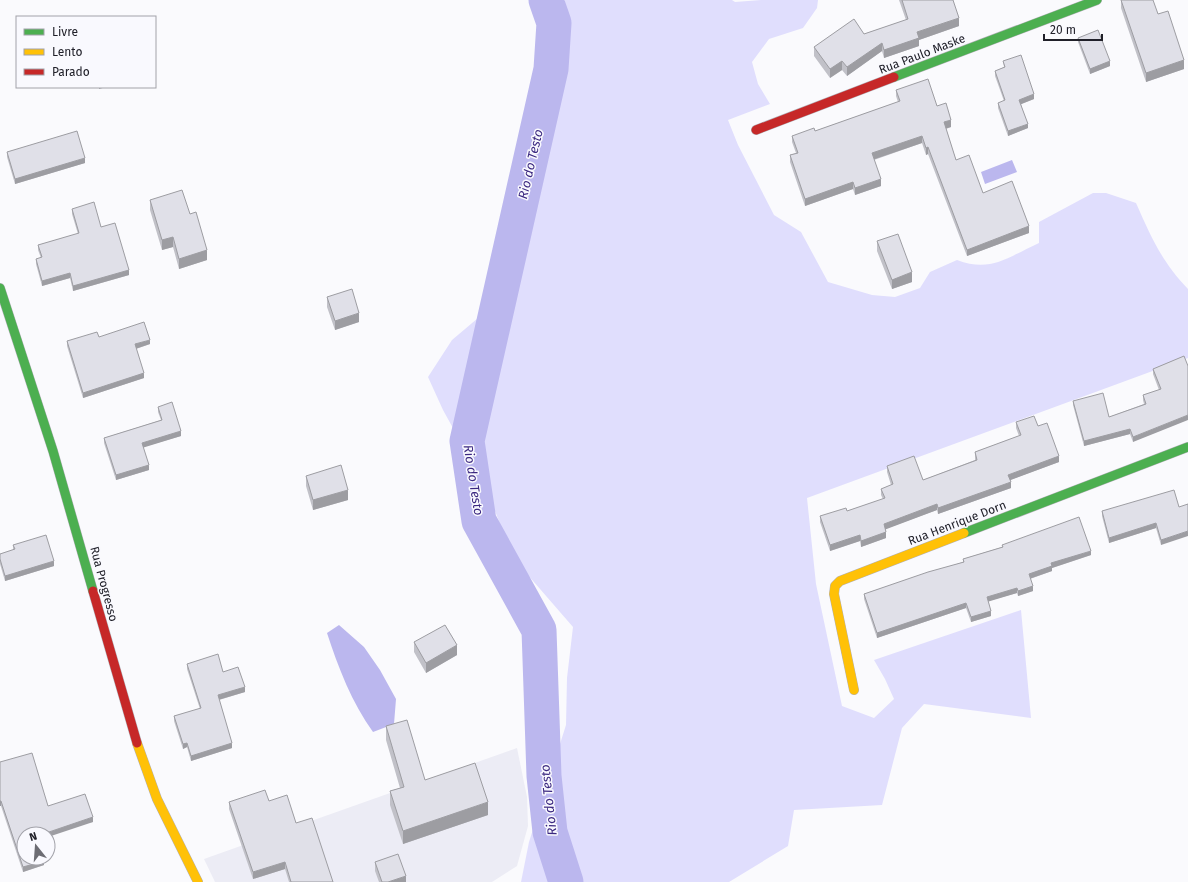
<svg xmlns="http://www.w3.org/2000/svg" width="1188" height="882" font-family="'Fira Sans',sans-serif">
<rect width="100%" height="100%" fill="#fafafd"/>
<path fill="#ececf5" d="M 517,748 L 527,797 L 528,826 L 517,866 L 492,882 L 215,882 L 204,859 Z"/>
<path fill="#e0defd" d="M 565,0 L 732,0 L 735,2 L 761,0 L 818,0 L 817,8 L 803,28 L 769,39 L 752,62 L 758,84 L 770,104 L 728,120 L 738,145 L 774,215 L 801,232 L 828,282 L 872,295 L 895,297 L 920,288 L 930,272 L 957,260 C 991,273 1008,257 1039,243 L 1039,222 L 1093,193 L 1106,193 L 1136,203 C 1151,237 1162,262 1188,289 L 1188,358 L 807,498 L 816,584 L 842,706 L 874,718 L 894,699 L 885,679 L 874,660 L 1021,610 L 1031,718 L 924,704 L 902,728 L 882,805 L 794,810 L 788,846 L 729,882 L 521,882 L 529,842 L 566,725 L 567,678 L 573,627 L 527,574 L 501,526 L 485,486 L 443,410 L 428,377 L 452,340 L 516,286 L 529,233 L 545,148 L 566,68 Z"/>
<path fill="#bbb7ee" d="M 1012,160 L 1017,172 L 985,184 L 981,172 Z
M 339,625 L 364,647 L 380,670 L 396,699 L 394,724 L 373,732 C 352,703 338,667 327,633 Z"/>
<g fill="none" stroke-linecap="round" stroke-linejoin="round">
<path stroke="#bbb7ee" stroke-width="35" d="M 546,0 L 554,23 L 551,69 L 467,441 L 479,521 L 539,630 L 544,776 L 550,832 L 566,882"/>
<defs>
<path id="fast" d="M 894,77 L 1097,0
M 0,288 L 53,451 L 93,591
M 964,533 L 1188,447"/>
<path id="slow" d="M 854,690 L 834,594 L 835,586 L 840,581 L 964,533
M 137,743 L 157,799 L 198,882"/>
<path id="jam" d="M 756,130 L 894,77
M 93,591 L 137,743"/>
</defs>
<use href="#fast" stroke="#b2b1b8" stroke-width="10"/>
<use href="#slow" stroke="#b2b1b8" stroke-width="10"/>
<use href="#jam" stroke="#b2b1b8" stroke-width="10"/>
<use href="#fast" stroke="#4caf50" stroke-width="9"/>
<use href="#slow" stroke="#ffc107" stroke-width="9"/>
<use href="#jam" stroke="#c62828" stroke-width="9"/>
</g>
<path fill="#c1c1c8" d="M 899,0 L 953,0 L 959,26 L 919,40 L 919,46 L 884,58 L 882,51 L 847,76 L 842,70 L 830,78 L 814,56 L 814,47 L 864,34 L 906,20 Z
M 1121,0 L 1158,14 L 1184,69 L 1146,82 L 1121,8 Z
M 1078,38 L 1110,66 L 1090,74 L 1078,42 Z
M 1003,61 L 1034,99 L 1021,104 L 1028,128 L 1008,136 L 998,108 L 998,103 L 1004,101 L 995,76 L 995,71 L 1004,67 Z
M 896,90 L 937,106 L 951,127 L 946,129 L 956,160 L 983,193 L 1029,233 L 967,256 L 928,154 L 926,155 L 922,143 L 874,160 L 881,186 L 855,195 L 853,189 L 805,206 L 790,162 L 790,155 L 796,153 L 792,142 L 792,136 L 815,131 L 898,102 L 896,96 Z
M 7,152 L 85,163 L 15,184 L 7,157 Z
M 150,200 L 190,214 L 207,260 L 179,269 L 173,247 L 162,250 L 150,210 Z
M 72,209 L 101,227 L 129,275 L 73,291 L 70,278 L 42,286 L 36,264 L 36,259 L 41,258 L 38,250 L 38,245 L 78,234 L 72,214 Z
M 877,241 L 912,282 L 892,289 L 877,251 Z
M 327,297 L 359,322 L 335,330 L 327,307 Z
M 99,337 L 150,344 L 136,349 L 144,378 L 83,398 L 67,346 L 67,341 Z
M 1184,356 L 1133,442 L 1130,434 L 1084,446 L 1073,405 L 1073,401 L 1109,417 L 1144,404 L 1143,400 L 1143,395 L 1159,390 L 1153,374 L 1153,369 Z
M 158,407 L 181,436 L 143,447 L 149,470 L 116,480 L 104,443 L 104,438 L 161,420 L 158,412 Z
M 1016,422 L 1038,426 L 1059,462 L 1010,480 L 1011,488 L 938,514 L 937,510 L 885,529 L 886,538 L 861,547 L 860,541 L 830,551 L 820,522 L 820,516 L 847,511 L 883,499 L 881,495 L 881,489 L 891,485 L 887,472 L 887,466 L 923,480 L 975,460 L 975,452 L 1019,436 L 1016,428 Z
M 306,476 L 348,500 L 313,510 L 306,486 Z
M 1179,507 L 1161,545 L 1156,528 L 1109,543 L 1102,516 L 1102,511 Z
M 13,545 L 54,566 L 5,581 L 0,564 L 0,554 L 13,550 Z
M 1002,545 L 1091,555 L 1052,568 L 1052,571 L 1030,579 L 1033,591 L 1018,596 L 1017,593 L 988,601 L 991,616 L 971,622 L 966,608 L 877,638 L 864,599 L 864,594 L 963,562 L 963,559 L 1002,547 Z
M 414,642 L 457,655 L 426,673 L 414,652 Z
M 187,664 L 223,672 L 245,692 L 219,700 L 232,748 L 191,761 L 187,747 L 183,749 L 174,721 L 174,716 L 200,709 L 187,669 Z
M 386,726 L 425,780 L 488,815 L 403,844 L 390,805 L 390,791 L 400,788 L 386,740 Z
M 0,762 L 48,806 L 93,822 L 24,834 L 44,865 L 23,872 L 1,806 Z
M 269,801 L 296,823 L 333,882 L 289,882 L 285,869 L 253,879 L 229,809 L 229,802 Z
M 375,862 L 406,882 L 379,882 L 375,871 Z"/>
<path fill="#9d9da2" d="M 959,18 L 959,26 L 919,40 L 919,46 L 884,58 L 884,50 L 917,32 Z
M 882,43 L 882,51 L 847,76 L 847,67 Z
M 1184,60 L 1184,69 L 1146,82 L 1146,73 Z
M 842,61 L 842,70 L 830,78 L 830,69 Z
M 1110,61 L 1110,66 L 1090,74 L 1090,69 Z
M 99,87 L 106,87 L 99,89 Z
M 1034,94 L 1034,99 L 1019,105 L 1019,100 Z
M 951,120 L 951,127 L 944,129 L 944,122 Z
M 1028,124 L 1028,128 L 1008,136 L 1008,131 Z
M 922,136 L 922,143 L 872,160 L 872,153 Z
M 928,147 L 928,154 L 926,155 L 926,148 Z
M 85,158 L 85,163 L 15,184 L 15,179 Z
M 881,179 L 881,186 L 855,195 L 855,188 Z
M 853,182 L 853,189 L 805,206 L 805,199 Z
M 1029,226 L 1029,233 L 967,256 L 967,250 Z
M 173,237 L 173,247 L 162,250 L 162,240 Z
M 207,250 L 207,260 L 179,269 L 179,259 Z
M 129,270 L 129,275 L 73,291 L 73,286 Z
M 912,272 L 912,282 L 892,289 L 892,280 Z
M 70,273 L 70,278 L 42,286 L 42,281 Z
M 359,313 L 359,322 L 335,330 L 335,321 Z
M 150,340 L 150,344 L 135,349 L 135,344 Z
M 144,373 L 144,378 L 83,398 L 83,393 Z
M 1188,415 L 1188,420 L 1133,442 L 1133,437 Z
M 1130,429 L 1130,434 L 1084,446 L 1084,441 Z
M 181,431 L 181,436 L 142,448 L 142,443 Z
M 1059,456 L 1059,462 L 1008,481 L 1008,475 Z
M 149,465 L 149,470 L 116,480 L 116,475 Z
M 1011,482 L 1011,488 L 938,514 L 938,508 Z
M 348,490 L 348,500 L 313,510 L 313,500 Z
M 937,504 L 937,510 L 884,530 L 884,524 Z
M 1156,523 L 1156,528 L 1109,543 L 1109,538 Z
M 1188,531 L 1188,536 L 1161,545 L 1161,540 Z
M 886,532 L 886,538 L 861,547 L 861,541 Z
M 860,535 L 860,541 L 830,551 L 830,545 Z
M 1091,551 L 1091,555 L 1052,568 L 1052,571 L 1029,579 L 1029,574 L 1051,563 Z
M 54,561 L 54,566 L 5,581 L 5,576 Z
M 1033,586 L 1033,591 L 1018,596 L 1018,591 Z
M 1017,588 L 1017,593 L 987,602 L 987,597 Z
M 966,603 L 966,608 L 877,638 L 877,633 Z
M 991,611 L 991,616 L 971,622 L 971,617 Z
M 457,645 L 457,655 L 426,673 L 426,663 Z
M 245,687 L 245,692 L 218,700 L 218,695 Z
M 187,743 L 187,747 L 183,749 L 183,744 Z
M 232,743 L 232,748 L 191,761 L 191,756 Z
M 0,801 L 1,801 L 1,806 L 0,806 Z
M 488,802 L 488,815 L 403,844 L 403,831 Z
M 93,817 L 93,822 L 48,837 L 48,834 L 46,834 L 46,833 Z
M 48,848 L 51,848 L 51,853 L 48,853 Z
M 44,861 L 44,865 L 23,872 L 23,867 Z
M 285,862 L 285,869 L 253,879 L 253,872 Z
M 406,876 L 406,882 L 388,882 Z"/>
<path fill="#e0e0e8" stroke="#9d9da2" d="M 902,0 L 953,0 L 959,18 L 917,32 L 919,38 L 884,50 L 882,43 L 847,67 L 842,61 L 830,69 L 814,47 L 854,19 L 864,34 L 908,19 Z
M 1121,0 L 1153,0 L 1158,14 L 1168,11 L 1184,60 L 1146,73 Z
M 1098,30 L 1110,61 L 1090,69 L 1078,38 Z
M 1021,55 L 1034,94 L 1019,100 L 1028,124 L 1008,131 L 998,103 L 1005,100 L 995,71 L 1005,67 L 1003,61 Z
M 928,79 L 937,106 L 946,103 L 951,120 L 944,122 L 956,160 L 969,155 L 983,193 L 1012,181 L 1029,226 L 967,250 L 928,147 L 926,148 L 922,136 L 872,153 L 881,179 L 855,188 L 853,182 L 805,199 L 790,155 L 798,153 L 792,136 L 814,128 L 815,131 L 900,101 L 896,90 Z
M 77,131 L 85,158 L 15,179 L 7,152 Z
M 182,190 L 190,214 L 196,212 L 207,250 L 179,259 L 173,237 L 162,240 L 150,200 Z
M 94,202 L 101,227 L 115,223 L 129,270 L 73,286 L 70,273 L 42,281 L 36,259 L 42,257 L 38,245 L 79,233 L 72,209 Z
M 898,234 L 912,272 L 892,280 L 877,241 Z
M 352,289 L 359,313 L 335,321 L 327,297 Z
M 144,322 L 150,340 L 135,344 L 144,373 L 83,393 L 67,341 L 97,332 L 99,337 Z
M 1184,356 L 1188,366 L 1188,415 L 1133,437 L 1130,429 L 1084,441 L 1073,401 L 1103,393 L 1109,417 L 1146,404 L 1143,395 L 1161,389 L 1153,369 Z
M 172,402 L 181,431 L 142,443 L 149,465 L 116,475 L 104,438 L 162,420 L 158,407 Z
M 1034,416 L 1038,426 L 1047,423 L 1059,456 L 1008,475 L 1011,482 L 938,508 L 937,504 L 884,524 L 886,532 L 861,541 L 860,535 L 830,545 L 820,516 L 846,508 L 847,511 L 885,498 L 881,489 L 893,484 L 887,466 L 914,456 L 923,480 L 977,460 L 975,452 L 1021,435 L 1016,422 Z
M 341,465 L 348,490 L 313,500 L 306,476 Z
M 1174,490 L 1179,507 L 1188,504 L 1188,531 L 1161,540 L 1156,523 L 1109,538 L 1102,511 Z
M 1079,517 L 1091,551 L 1051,563 L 1052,566 L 1029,574 L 1033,586 L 1018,591 L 1017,588 L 987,597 L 991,611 L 971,617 L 966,603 L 877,633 L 864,594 L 928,572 L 964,562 L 963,559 L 1003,547 L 1002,545 Z
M 46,535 L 54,561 L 5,576 L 0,559 L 0,554 L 15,549 L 13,545 Z
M 445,625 L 457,645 L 426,663 L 414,642 Z
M 218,654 L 223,672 L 238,667 L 245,687 L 218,695 L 232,743 L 191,756 L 187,743 L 183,744 L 174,716 L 201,708 L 187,664 Z
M 407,720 L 425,780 L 475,763 L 488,802 L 403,831 L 390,791 L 404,787 L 386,726 Z
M 32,753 L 48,806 L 85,794 L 93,817 L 46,833 L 46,834 L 24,834 L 24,858 L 43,858 L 44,861 L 23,867 L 1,801 L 0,801 L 0,762 Z
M 265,790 L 269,801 L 287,795 L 296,823 L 312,818 L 333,882 L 291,882 L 285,862 L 253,872 L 229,802 Z
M 48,840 L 51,848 L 48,848 Z
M 398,854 L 406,876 L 388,882 L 382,882 L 375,862 Z"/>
<g text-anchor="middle" stroke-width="3" stroke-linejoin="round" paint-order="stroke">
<g font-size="12" fill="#202029" stroke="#f9f9fe">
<text transform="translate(922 54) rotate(-21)" y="4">Rua Paulo Maske</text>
<text transform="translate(957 523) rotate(-21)" y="4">Rua Henrique Dorn</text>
<text transform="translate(104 584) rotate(75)" y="4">Rua Progresso</text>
</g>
<g font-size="13" font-style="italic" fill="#3b2880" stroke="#f9f9fe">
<text transform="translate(530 164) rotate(-77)" y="5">Rio do Testo</text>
<text transform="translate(474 480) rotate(81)" y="5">Rio do Testo</text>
<text transform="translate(548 800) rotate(-96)" y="5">Rio do Testo</text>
</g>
</g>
<rect x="16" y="16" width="140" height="72" fill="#f9f9fe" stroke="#a2a2a9"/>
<rect x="24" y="29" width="20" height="6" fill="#4caf50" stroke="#a2a2a9"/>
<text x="52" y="36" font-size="12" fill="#202029">Livre</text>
<rect x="24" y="49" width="20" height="6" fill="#ffc107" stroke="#a2a2a9"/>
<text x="52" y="56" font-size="12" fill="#202029">Lento</text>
<rect x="24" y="69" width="20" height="6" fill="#c62828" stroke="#a2a2a9"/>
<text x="52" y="76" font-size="12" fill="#202029">Parado</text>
<g transform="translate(36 846) rotate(343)"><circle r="19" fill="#f9f9fe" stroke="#a2a2a9"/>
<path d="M0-3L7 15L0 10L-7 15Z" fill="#6c6c73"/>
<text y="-6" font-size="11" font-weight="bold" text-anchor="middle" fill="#202029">N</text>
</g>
<path d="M1044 34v6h58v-6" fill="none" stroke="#202029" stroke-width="2"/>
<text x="1050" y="34" font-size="12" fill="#202029" stroke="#f9f9fe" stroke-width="3" paint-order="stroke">20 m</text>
</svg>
